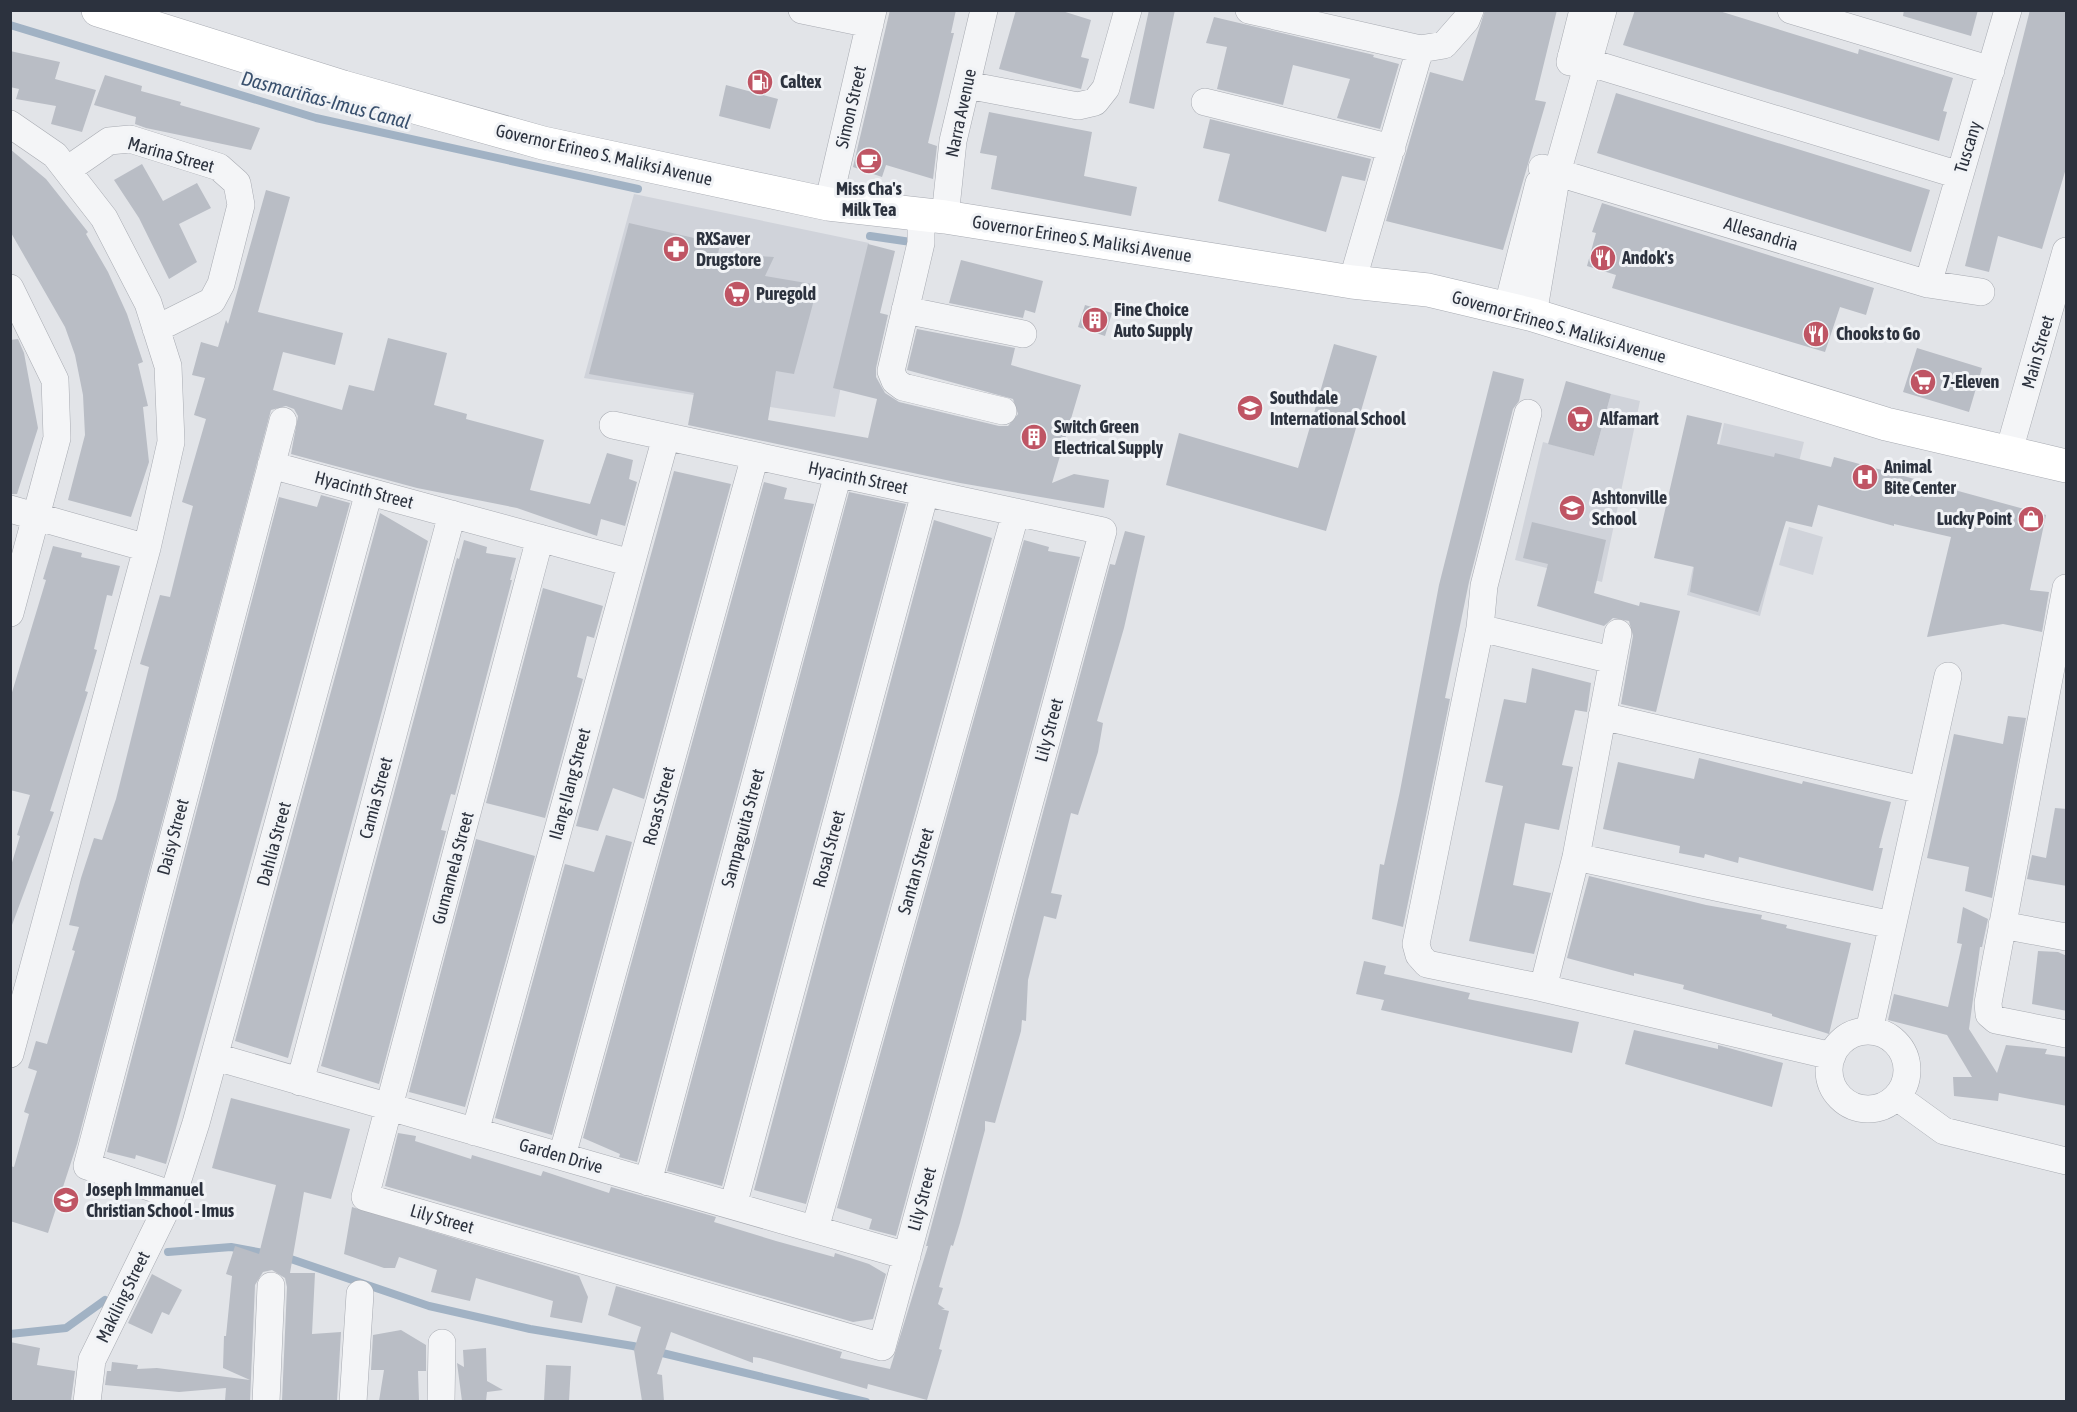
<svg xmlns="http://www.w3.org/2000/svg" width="2077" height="1412" font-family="'Asap Condensed',sans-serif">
<rect width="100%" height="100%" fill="#e2e4e8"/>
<path fill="#d0d3da" d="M 634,194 L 869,243 L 835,417 L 584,378 Z
M 1611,394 L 1640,401 L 1602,582 L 1515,560 L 1543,442 L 1594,456 Z
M 1724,423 L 1804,442 L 1760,616 L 1687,595 Z
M 1789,527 L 1823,537 L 1813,575 L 1779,565 Z"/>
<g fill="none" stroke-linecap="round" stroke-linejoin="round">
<path stroke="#a1b2c4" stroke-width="8" d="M 10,25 L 316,118 L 638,189
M 870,236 L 911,242
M 168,1252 L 231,1247 L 269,1254
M 282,1256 L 429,1306 L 530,1329 L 633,1346 L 866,1402
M 10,1334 L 66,1328 L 105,1300"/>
</g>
<path fill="#b9bdc5" d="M 890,10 L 956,10 L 951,33 L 954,33 L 951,45 L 928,143 L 937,146 L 933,179 L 886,165 L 882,177 L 853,167 Z
M 1016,10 L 1059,10 L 1091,20 L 1081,57 L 1089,59 L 1081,89 L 999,69 Z
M 1149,10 L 1175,10 L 1154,109 L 1129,103 Z
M 1485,10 L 1557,10 L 1535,100 L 1546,102 L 1503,250 L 1386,221 L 1430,72 L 1463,81 Z
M 1635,10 L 1716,10 L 1858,54 L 1859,49 L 1953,78 L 1943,111 L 1947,112 L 1939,141 L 1623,45 Z
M 1904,10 L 1978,10 L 1971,36 L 1903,16 Z
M 2030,10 L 2067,10 L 2067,165 L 2042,249 L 1998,236 L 1989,272 L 1965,266 Z
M 1214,17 L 1374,55 L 1373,57 L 1399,64 L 1380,129 L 1337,118 L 1350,79 L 1293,65 L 1283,105 L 1217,89 L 1227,47 L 1206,43 Z
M 10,51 L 60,62 L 55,79 L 96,90 L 82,132 L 51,124 L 56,106 L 16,99 L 19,89 L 10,87 Z
M 105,75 L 142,86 L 141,91 L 181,102 L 180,105 L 260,128 L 251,150 L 146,128 L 135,124 L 136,117 L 94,105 Z
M 726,85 L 778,99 L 770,129 L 719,116 Z
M 1616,93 L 1930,190 L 1911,252 L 1597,153 Z
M 989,112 L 1092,132 L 1084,176 L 1137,187 L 1131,216 L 991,189 L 997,156 L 980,153 Z
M 1210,119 L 1371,159 L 1365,181 L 1342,176 L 1326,232 L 1218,201 L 1230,154 L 1203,148 Z
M 10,149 L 46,179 L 88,232 L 86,234 L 108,272 L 127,314 L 143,362 L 138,364 L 148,406 L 143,407 L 149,462 L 131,517 L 68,500 L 85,435 L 83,395 L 75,355 L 65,327 L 10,231 Z
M 142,164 L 163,201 L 197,183 L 211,208 L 179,224 L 197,262 L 169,279 L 139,218 L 114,180 Z
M 266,190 L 290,197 L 258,312 L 343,333 L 335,365 L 283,352 L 273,390 L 342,410 L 349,385 L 374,391 L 388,338 L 447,353 L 434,405 L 467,414 L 466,419 L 544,440 L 530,490 L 590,504 L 607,453 L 633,460 L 629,479 L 637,482 L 625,526 L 601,519 L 597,536 L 517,508 L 417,488 L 291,454 L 298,416 L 294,409 L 286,406 L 271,410 L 77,1144 L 48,1233 L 10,1221 L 10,1166 L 14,1167 L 29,1114 L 24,1112 L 37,1071 L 28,1068 L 36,1041 L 47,1044 L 75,951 L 72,950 L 79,927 L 69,925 L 81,878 L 94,838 L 102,840 L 116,799 L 149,667 L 140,664 L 160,595 L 170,597 L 184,541 L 193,506 L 182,502 L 206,419 L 194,415 L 205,378 L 192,375 L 201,342 L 218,347 L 226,320 L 228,324 Z
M 1602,203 L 1874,288 L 1866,315 L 1840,307 L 1825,352 L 1612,288 L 1616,275 L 1587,266 L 1596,233 L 1592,232 Z
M 629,223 L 720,244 L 718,254 L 774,257 L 765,276 L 818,285 L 794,374 L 776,371 L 768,420 L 868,438 L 877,399 L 833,388 L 868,244 L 895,251 L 880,313 L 888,315 L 876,368 L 876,377 L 885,393 L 899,402 L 999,426 L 1008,426 L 1018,414 L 1013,399 L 907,370 L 917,329 L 1015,348 L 1011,365 L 1081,385 L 1052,483 L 1074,474 L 1109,480 L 1104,508 L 960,483 L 688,425 L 694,393 L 589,374 Z
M 961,260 L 1043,281 L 1035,313 L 1025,310 L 1023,318 L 949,303 Z
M 1085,305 L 1112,313 L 1105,336 L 1078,327 Z
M 18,339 L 24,353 L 38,428 L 17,494 L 10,494 L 10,340 Z
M 1334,344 L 1377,356 L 1326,531 L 1166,485 L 1179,433 L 1298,468 Z
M 1917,348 L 1982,368 L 1969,412 L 1903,392 Z
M 1493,371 L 1524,379 L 1519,401 L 1513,409 L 1469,582 L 1445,698 L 1450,699 L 1403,927 L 1372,919 L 1380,864 L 1384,865 L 1400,791 L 1439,585 Z
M 1566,381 L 1611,394 L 1594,456 L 1548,444 Z
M 1687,415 L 1722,423 L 1717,444 L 1774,457 L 1775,453 L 1831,467 L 1834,457 L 2046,515 L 2030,590 L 2049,592 L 2042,632 L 2003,624 L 1927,637 L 1951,537 L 1894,524 L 1894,526 L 1818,505 L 1812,527 L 1786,521 L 1758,612 L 1690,592 L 1694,567 L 1654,558 Z
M 674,471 L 731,484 L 644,799 L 613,788 L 598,831 L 576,826 Z
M 764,482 L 787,488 L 784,499 L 814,504 L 637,1162 L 619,1157 L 620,1154 L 583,1138 Z
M 849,492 L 906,504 L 722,1186 L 667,1171 Z
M 321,495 L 350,503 L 166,1164 L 136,1155 L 135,1159 L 107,1152 L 279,497 L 317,507 Z
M 380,513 L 428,541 L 288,1058 L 235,1041 Z
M 934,520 L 992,538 L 806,1204 L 754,1190 Z
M 1532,522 L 1606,540 L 1594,593 L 1639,606 L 1640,602 L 1680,611 L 1656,712 L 1621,704 L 1633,636 L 1629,621 L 1613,618 L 1604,626 L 1537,606 L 1548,564 L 1523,558 Z
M 1125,531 L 1145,536 L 1124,628 L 1097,721 L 1103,723 L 1098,752 L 1078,815 L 1071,813 L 1051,893 L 1062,895 L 1056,919 L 1044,916 L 1028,980 L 1026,1021 L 1022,1020 L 1021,1031 L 995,1123 L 985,1121 L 985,1130 L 960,1223 L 953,1246 L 951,1245 L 939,1287 L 943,1288 L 938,1304 L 945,1309 L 941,1309 L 949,1311 L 939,1349 L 942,1350 L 927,1400 L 868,1384 L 867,1389 L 760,1358 L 753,1357 L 753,1363 L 671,1332 L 657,1374 L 662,1375 L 664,1401 L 642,1401 L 634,1350 L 641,1327 L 608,1315 L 616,1286 L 842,1352 L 840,1358 L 890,1369 L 928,1246 L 926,1246 L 1110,564 L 1115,565 Z
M 464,540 L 487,547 L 486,553 L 516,558 L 510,580 L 512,580 L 455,795 L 451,794 L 441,830 L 446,831 L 379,1084 L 321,1066 L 457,558 L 459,559 Z
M 1024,540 L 1049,547 L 1048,551 L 1080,557 L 896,1236 L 869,1229 L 872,1219 L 837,1208 Z
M 53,546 L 82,553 L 81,557 L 120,566 L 112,596 L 107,595 L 94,649 L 97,650 L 85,691 L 88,692 L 50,811 L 54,812 L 12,925 L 10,869 L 20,836 L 17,835 L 30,795 L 10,790 L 10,699 L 46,580 L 43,579 Z
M 543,588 L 603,606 L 594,638 L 587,636 L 577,677 L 583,679 L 545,818 L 486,803 Z
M 1532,668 L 1591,683 L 1587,712 L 1575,710 L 1562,765 L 1573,767 L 1559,830 L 1525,823 L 1513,885 L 1551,893 L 1534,954 L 1469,941 L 1503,786 L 1485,782 L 1504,699 L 1526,703 Z
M 2008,716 L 2026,718 L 1992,898 L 1965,891 L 1969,867 L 1927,858 L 1954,734 L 2003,744 Z
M 1699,758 L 1802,784 L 1803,781 L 1891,802 L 1879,848 L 1883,848 L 1873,891 L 1739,857 L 1738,863 L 1705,854 L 1704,858 L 1679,853 L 1680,846 L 1603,829 L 1618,762 L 1694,779 Z
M 2055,808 L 2067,809 L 2067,886 L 2027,879 L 2032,855 L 2046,858 Z
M 606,835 L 632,842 L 552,1135 L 495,1118 L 565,864 L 594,872 Z
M 476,839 L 535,856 L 465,1107 L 409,1092 Z
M 1589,876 L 1706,905 L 1762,915 L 1761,919 L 1787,925 L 1786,928 L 1851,943 L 1829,1034 L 1772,1016 L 1772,1014 L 1683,989 L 1684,985 L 1634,973 L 1634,976 L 1567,958 Z
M 1963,907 L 1988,919 L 1982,947 L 1980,947 L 1969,1029 L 1997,1073 L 2006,1045 L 2047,1049 L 2045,1054 L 2067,1057 L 2067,1106 L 1999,1093 L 1998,1101 L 1954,1096 L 1953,1077 L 1972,1077 L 1947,1035 L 1888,1020 L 1894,994 L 1948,1007 L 1962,944 L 1957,943 Z
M 2038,951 L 2058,952 L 2067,956 L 2067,1011 L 2032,1004 Z
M 1364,961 L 1386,966 L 1384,974 L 1470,993 L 1468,999 L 1579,1022 L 1572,1053 L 1381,1010 L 1384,1000 L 1356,994 Z
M 1634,1030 L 1718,1049 L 1718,1045 L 1783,1063 L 1772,1107 L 1625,1064 Z
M 231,1098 L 350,1129 L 331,1199 L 304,1192 L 290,1273 L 315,1273 L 312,1334 L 341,1332 L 337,1401 L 282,1401 L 287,1287 L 285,1278 L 272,1270 L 263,1272 L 255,1285 L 250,1401 L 225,1401 L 226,1388 L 179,1392 L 105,1385 L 107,1371 L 111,1371 L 112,1362 L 138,1365 L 137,1369 L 157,1368 L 250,1380 L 223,1368 L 224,1336 L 226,1336 L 232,1276 L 226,1274 L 235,1246 L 259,1254 L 276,1185 L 212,1168 Z
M 398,1133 L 416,1136 L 415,1141 L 471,1159 L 472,1155 L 541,1176 L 543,1171 L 609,1193 L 611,1187 L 716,1217 L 714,1222 L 776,1241 L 834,1257 L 835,1253 L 869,1264 L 886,1274 L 873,1319 L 853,1322 L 385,1186 Z
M 352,1207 L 579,1276 L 588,1297 L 582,1323 L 550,1317 L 553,1301 L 476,1278 L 470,1301 L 431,1292 L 437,1270 L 399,1257 L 395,1268 L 384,1268 L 344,1254 Z
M 152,1274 L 182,1290 L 169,1315 L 162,1312 L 152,1334 L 128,1323 Z
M 401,1330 L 426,1345 L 426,1371 L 418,1371 L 419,1401 L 379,1401 L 384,1370 L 371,1370 L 373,1335 Z
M 10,1342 L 40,1348 L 37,1365 L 75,1371 L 71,1401 L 10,1401 Z
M 486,1348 L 487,1381 L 503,1390 L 487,1392 L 486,1401 L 462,1401 L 457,1363 L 464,1367 L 463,1350 Z
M 546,1365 L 571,1366 L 569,1401 L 544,1401 Z"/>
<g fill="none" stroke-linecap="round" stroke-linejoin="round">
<defs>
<path id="street" d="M 802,10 L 870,24
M 1249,10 L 1420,49 L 1444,45 L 1466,20 L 1470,10
M 1791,10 L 1991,70
M 1571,57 L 1959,175
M 1570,62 L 1583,10
M 967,85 L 1078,106 L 1095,102 L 1106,88 L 1128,10
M 1205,102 L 1392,148
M 10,124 L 55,155 L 104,218 L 148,303 L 168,366 L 171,442 L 147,548 L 10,1054
M 1542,168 L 1928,284 L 1981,292
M 67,170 L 109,141 L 130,139 L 219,167 L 237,183 L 241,205 L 221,284 L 212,301 L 156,329
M 828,204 L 873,10
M 921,214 L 921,243 L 891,371 L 895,381 L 903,387 L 1003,411
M 945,217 L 953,141 L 984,10
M 1352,282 L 1420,49
M 1928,284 L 2008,10
M 10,288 L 55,380 L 57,438 L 10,613
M 1507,309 L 1539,183
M 905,310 L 1023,334
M 1533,315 L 1557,173 L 1603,10
M 1528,413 L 1484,586 L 1480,628 L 1416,944 L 1419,955 L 1427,964 L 1543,988 L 1832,1056
M 2009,451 L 2066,251
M 271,465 L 631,563
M 10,509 L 147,548
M 540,538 L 365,1197 L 882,1347 L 1103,531 L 613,425
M 2066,588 L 1988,1003 L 1989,1014 L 1996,1020 L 2066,1034
M 1480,628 L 1612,660
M 1602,716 L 1922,790
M 1576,857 L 1892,925
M 2002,925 L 2066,937
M 1543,988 L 1576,857 L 1618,633
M 1869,1031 L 1948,676
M1829 1070a39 39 0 1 1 78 0a39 39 0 1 1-78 0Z
M 216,1057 L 907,1256
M 300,1082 L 452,514
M 1897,1097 L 1944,1131 L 2066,1161
M 475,1132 L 666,437
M 562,1156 L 755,456
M 648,1182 L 838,474
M 173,1195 L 87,1166 L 283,421
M 733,1206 L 925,493
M 815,1229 L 1016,512
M 87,1402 L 92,1360 L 173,1195 L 196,1123 L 369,492
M 266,1402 L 271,1286
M 353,1402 L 360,1294
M 441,1402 L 442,1343"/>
<path id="secondary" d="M 98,10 L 343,87 L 543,143 L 828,204 L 945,217 L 1352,282 L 1428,290 L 1533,315 L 1886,424 L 2066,466"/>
</defs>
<use href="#street" stroke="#a8abb2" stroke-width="28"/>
<use href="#secondary" stroke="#a8abb2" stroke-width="34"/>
<use href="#street" stroke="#f4f5f7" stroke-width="27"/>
<use href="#secondary" stroke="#fff" stroke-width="33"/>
</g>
<defs>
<symbol id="fuel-disc" viewBox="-11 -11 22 22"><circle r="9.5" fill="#bf5564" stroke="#f1f3f6"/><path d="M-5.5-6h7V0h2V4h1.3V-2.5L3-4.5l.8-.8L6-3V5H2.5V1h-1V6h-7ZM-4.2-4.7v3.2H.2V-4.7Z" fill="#fff"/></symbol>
<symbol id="cafe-disc" viewBox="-11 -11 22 22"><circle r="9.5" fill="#bf5564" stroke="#f1f3f6"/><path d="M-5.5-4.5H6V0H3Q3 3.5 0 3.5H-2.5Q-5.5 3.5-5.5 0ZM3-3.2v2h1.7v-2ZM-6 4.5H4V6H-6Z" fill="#fff"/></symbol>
<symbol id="pharmacy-disc" viewBox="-11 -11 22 22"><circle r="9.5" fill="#bf5564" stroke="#f1f3f6"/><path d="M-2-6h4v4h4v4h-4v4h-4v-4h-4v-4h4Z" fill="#fff"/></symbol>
<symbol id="restaurant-disc" viewBox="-11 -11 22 22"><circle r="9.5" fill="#bf5564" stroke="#f1f3f6"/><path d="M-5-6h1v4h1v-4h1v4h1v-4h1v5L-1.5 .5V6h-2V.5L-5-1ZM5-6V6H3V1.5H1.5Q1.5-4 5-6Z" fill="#fff"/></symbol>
<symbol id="supermarket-disc" viewBox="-11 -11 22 22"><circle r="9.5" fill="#bf5564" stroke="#f1f3f6"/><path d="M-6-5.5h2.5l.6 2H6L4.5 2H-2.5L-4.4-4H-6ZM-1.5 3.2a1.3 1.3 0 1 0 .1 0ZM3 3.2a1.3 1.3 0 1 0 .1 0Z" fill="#fff"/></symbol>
<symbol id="building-disc" viewBox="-11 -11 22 22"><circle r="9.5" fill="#bf5564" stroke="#f1f3f6"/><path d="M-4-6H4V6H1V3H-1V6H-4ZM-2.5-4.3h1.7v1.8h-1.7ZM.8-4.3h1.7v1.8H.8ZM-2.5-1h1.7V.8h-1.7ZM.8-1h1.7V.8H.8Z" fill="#fff"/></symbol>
<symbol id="school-disc" viewBox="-11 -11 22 22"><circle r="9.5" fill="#bf5564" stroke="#f1f3f6"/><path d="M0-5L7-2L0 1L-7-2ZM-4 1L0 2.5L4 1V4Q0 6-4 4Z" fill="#fff"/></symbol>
<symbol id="hospital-disc" viewBox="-11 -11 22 22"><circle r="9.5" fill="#bf5564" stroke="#f1f3f6"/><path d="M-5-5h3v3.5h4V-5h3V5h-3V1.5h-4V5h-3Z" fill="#fff"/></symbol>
<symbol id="shop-disc" viewBox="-11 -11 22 22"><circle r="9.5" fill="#bf5564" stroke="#f1f3f6"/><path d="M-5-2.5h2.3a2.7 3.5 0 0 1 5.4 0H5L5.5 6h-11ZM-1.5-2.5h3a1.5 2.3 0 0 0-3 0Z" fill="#fff"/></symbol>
</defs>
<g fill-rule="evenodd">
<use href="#fuel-disc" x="745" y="67" width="30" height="30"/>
<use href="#cafe-disc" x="854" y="146" width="30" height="30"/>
<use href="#pharmacy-disc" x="661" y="234" width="30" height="30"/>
<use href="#restaurant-disc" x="1588" y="243" width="30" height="30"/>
<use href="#supermarket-disc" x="722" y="279" width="30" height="30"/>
<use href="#building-disc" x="1080" y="305" width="30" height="30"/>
<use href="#restaurant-disc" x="1801" y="319" width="30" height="30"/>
<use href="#supermarket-disc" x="1908" y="367" width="30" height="30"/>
<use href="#school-disc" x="1235" y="393" width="30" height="30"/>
<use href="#supermarket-disc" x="1565" y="404" width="30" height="30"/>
<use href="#building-disc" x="1019" y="422" width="30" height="30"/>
<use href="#hospital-disc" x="1850" y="462" width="30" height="30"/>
<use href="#school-disc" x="1557" y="493" width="30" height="30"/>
<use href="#shop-disc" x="2016" y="504" width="30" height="30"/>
<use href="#school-disc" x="51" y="1185" width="30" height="30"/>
</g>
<g text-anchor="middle" stroke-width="6" stroke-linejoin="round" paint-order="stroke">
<g font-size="18" font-weight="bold" fill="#2c323e" stroke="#f1f3f6" text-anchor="start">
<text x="780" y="88">Caltex</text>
<text x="869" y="195" text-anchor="middle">Miss Cha's<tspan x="869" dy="21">Milk Tea</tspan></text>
<text x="696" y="245">RXSaver<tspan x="696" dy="21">Drugstore</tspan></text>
<text x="1622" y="264">Andok's</text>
<text x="756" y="300">Puregold</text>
<text x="1114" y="316">Fine Choice<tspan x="1114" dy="21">Auto Supply</tspan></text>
<text x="1836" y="340">Chooks to Go</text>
<text x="1942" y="388">7-Eleven</text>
<text x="1270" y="404">Southdale<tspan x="1270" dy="21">International School</tspan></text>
<text x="1600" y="425">Alfamart</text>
<text x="1054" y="433">Switch Green<tspan x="1054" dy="21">Electrical Supply</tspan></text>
<text x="1884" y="473">Animal<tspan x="1884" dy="21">Bite Center</tspan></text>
<text x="1592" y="504">Ashtonville<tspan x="1592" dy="21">School</tspan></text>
<text x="2012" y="525" text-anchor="end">Lucky Point</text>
<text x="86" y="1196">Joseph Immanuel<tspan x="86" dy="21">Christian School - Imus</tspan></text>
</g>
<g font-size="18" fill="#2c323e" stroke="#f1f3f6">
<text transform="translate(851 107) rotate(-77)" y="6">Simon Street</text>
<text transform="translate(961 113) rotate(-78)" y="6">Narra Avenue</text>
<text transform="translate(1968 147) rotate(-73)" y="6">Tuscany</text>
<text transform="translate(171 155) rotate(16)" y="6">Marina Street</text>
<text transform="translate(604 155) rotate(13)" y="6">Governor Erineo S. Maliksi Avenue</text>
<text transform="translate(1761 234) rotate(17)" y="6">Allesandria</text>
<text transform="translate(1082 239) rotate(9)" y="6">Governor Erineo S. Maliksi Avenue</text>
<text transform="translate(1559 327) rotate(16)" y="6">Governor Erineo S. Maliksi Avenue</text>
<text transform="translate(2038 352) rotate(-74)" y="6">Main Street</text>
<text transform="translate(858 478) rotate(12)" y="6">Hyacinth Street</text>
<text transform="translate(364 490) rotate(15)" y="6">Hyacinth Street</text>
<text transform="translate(1049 730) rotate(-75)" y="6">Lily Street</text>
<text transform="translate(570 784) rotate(-75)" y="6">Ilang-Ilang Street</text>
<text transform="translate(376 798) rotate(-75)" y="6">Camia Street</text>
<text transform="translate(659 806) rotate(-75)" y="6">Rosas Street</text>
<text transform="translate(743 828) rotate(-75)" y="6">Sampaguita Street</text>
<text transform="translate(173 837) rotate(-75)" y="6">Daisy Street</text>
<text transform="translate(274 844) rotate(-75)" y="6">Dahlia Street</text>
<text transform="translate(829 849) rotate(-75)" y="6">Rosal Street</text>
<text transform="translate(453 868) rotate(-75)" y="6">Gumamela Street</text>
<text transform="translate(916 871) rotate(-74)" y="6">Santan Street</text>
<text transform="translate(561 1156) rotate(16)" y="6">Garden Drive</text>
<text transform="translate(922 1199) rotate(-75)" y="6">Lily Street</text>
<text transform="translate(442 1219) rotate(16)" y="6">Lily Street</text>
<text transform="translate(123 1297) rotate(-64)" y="6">Makiling Street</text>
</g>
<g font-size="20" font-style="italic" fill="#3a516e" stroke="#f1f3f6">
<text transform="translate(326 100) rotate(15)" y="7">Dasmariñas-Imus Canal</text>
</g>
</g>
<rect width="2077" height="1412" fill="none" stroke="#2c323e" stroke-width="24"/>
</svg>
